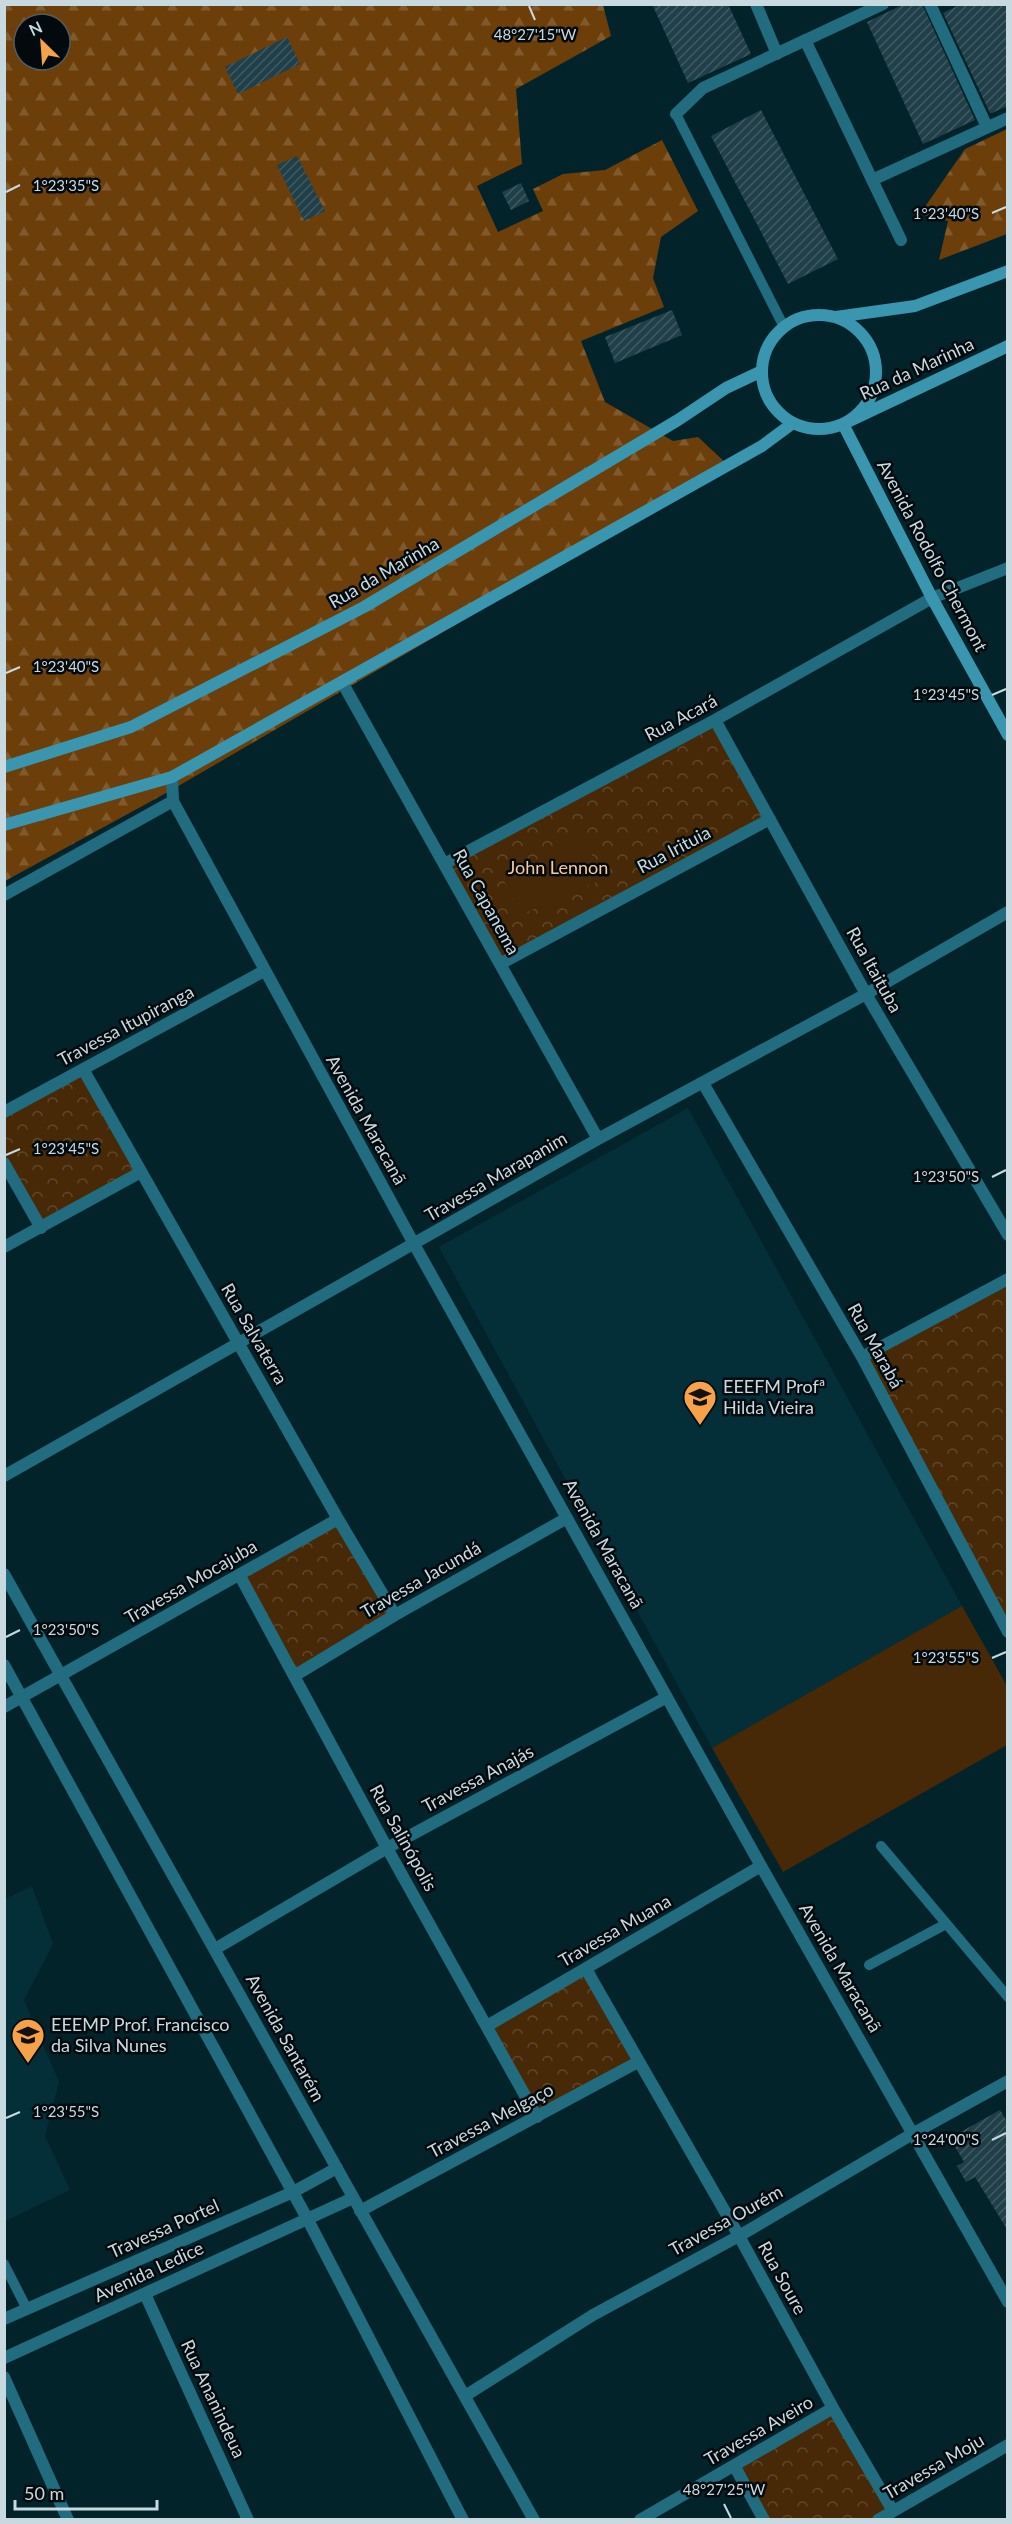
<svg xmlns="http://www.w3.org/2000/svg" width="1012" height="2524" font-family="Lato,sans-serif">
<defs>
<pattern id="forest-firs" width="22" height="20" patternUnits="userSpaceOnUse" patternTransform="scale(1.5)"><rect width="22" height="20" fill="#6c3e09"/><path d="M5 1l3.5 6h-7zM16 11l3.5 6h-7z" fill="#80592c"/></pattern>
<pattern id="park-crowns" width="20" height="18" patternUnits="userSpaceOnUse" patternTransform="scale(1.5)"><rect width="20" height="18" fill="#472907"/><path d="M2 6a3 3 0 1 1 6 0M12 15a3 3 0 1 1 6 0" fill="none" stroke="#60472b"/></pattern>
<pattern id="building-hatch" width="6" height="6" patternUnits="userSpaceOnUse" patternTransform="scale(1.5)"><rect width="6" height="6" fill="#203f48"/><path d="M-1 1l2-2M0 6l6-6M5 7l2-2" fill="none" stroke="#3f5a62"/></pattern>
</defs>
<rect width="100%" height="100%" fill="#03232b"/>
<path fill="#042f39" d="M 688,1108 L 962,1606 L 712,1748 L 439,1247 Z
M 32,1886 L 53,1944 L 24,2000 L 59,2082 L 45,2136 L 70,2190 L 5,2221 L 5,1899 Z"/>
<path fill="url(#forest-firs)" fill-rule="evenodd" d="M 5,5 L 603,5 L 611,36 L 516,89 L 522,164 L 477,186 L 498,232 L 543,211 L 533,189 L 563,174 L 605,170 L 662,140 L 698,211 L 661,237 L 653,278 L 664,307 L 581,341 L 605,402 L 673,441 L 698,437 L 729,466 L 168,792 L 5,881 ZM 24,24 L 60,24 L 60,60 L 24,60 Z
M 1007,129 L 1007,234 L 939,260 L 948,221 L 920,214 L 965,149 Z"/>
<path fill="url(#park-crowns)" d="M 715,720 L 770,819 L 500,964 L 444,864 Z
M 83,1069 L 141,1172 L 41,1228 L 5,1163 L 4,1112 Z
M 1007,1279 L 1007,1632 L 862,1357 Z
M 338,1519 L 395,1615 L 294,1676 L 240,1576 Z
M 586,1969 L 638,2062 L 537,2117 L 487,2026 Z
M 833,2408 L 893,2511 L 878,2519 L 764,2519 L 735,2467 Z"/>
<path fill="#472907" d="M 583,837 L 604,879 L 520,915 L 502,876 Z
M 962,1606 L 1007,1686 L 1007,1745 L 783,1872 L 712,1748 Z"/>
<path fill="url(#building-hatch)" d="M 652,4 L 728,4 L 751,54 L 688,83 Z
M 904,4 L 922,4 L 975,120 L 923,144 L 867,22 Z
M 961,4 L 1008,4 L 1008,106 L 992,113 L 990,113 L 943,13 Z
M 287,37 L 300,64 L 238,94 L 225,67 Z
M 761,110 L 838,259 L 788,284 L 711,136 Z
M 297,156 L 325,211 L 304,221 L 277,165 Z
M 521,183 L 529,201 L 511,210 L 502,192 Z
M 672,310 L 682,335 L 615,363 L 605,337 Z
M 1000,2110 L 1008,2123 L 1008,2231 L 975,2177 L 966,2182 L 957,2166 L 964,2162 L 950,2138 Z"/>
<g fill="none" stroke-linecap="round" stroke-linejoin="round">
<path stroke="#216d7f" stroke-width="10" d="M 676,114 L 784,327
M 881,1846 L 1008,1997
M 869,1965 L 946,1924
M 4,2264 L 27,2309"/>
<path stroke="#216d7f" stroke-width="12" d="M 756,4 L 777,54
M 930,4 L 987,127
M 805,40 L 901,240
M 676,114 L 703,88 L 883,4
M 872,180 L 1008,118
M 342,682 L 598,1139
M 715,720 L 866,994 L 1008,1235
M 173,801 L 414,1244 L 761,1866 L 1008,2302
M 444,864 L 715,720 L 932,598 L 1008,568
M 500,964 L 770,819
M 83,1069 L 338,1519 L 395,1615
M 703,1083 L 862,1357 L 1008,1632
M 4,1112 L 264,971
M 4,1163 L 41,1228
M 4,1247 L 141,1172
M 862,1357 L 1008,1279
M 4,1476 L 598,1139 L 866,994 L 1008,912
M 240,1576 L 387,1848 L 537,2117
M 294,1676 L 395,1615 L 567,1518
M 4,1707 L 338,1519
M 215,1949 L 387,1848 L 667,1697
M 586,1969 L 739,2236 L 833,2408 L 893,2511
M 487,2026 L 761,1866
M 360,2211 L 638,2062
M 145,2294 L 248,2520
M 4,2319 L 293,2192 L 337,2168
M 4,2358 L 353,2198
M 4,2377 L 68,2520
M 465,2396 L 593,2315 L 739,2236 L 914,2133 L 1008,2081
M 735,2467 L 764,2520
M 640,2520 L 833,2408
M 878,2520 L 1008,2445"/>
<path stroke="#216d7f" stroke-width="12" d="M 4,895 L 173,801 L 172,777
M 4,1574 L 534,2520
M 4,1665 L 308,2220 L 463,2520"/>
<path stroke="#3996ae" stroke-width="12" d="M762 372a57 57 0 1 1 114 0a57 57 0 1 1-114 0Z
M 836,317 L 915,306 L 1008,271
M 1008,346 L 843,424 L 932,598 L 1008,735
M 4,767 L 131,727 L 364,607 L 678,420 L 726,388 L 762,371
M 4,825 L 172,777 L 762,446 L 793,423"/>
</g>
<path fill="none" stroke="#c8dadf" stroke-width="2" d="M 529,6 L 535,20M 6,192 L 20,185M 992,213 L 1006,207M 6,673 L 20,667M 992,695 L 1006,689M 6,1155 L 20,1149M 992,1177 L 1006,1170M 6,1637 L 20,1630M 992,1658 L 1006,1652M 6,2118 L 20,2112M 992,2140 L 1006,2133M 724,2504 L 731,2518"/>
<defs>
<symbol id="school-pin" viewBox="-11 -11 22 30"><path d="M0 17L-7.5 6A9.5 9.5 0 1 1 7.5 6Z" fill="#f7a149" stroke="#020a0e"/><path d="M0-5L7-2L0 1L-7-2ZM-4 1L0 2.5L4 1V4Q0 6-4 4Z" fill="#111"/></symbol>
</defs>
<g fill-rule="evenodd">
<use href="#school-pin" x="681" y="1378" width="38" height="52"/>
<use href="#school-pin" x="9" y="2016" width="38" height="52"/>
</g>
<g text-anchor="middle" stroke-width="5" stroke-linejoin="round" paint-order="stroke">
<g font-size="18" fill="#c8dadf" stroke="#020a0e">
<text transform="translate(917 369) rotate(-25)" y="6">Rua da Marinha</text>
<text transform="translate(932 556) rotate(62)" y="6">Avenida Rodolfo Chermont</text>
<text transform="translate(384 573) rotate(-30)" y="6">Rua da Marinha</text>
<text transform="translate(681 718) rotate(-28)" y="6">Rua Acará</text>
<text transform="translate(674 850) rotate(-28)" y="6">Rua Irituia</text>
<text transform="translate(486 902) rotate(61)" y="6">Rua Capanema</text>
<text transform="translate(874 970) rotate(61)" y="6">Rua Itaituba</text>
<text transform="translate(126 1026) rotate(-28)" y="6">Travessa Itupiranga</text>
<text transform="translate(366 1120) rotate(61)" y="6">Avenida Maracanã</text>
<text transform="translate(496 1177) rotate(-30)" y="6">Travessa Marapanim</text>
<text transform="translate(254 1334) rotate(60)" y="6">Rua Salvaterra</text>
<text transform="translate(875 1346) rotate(61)" y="6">Rua Marabá</text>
<text transform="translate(603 1544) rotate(61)" y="6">Avenida Maracanã</text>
<text transform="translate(421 1580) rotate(-30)" y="6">Travessa Jacundá</text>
<text transform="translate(191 1582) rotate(-30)" y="6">Travessa Mocajuba</text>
<text transform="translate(478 1779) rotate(-28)" y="6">Travessa Anajás</text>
<text transform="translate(403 1838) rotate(61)" y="6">Rua Salinópolis</text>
<text transform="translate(615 1931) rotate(-30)" y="6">Travessa Muana</text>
<text transform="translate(840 1968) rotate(60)" y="6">Avenida Maracanã</text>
<text transform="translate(285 2038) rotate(61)" y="6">Avenida Santarém</text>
<text transform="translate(491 2121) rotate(-28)" y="6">Travessa Melgaço</text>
<text transform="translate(726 2221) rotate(-29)" y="6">Travessa Ourém</text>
<text transform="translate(164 2229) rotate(-24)" y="6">Travessa Portel</text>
<text transform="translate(149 2272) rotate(-25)" y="6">Avenida Ledice</text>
<text transform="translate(782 2278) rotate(61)" y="6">Rua Soure</text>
<text transform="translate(213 2399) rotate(65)" y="6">Rua Ananindeua</text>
<text transform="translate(759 2431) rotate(-30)" y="6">Travessa Aveiro</text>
<text transform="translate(934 2467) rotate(-30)" y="6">Travessa Moju</text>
</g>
<g font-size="18" fill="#fbc899" stroke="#020a0e">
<text x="558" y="874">John Lennon</text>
</g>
<g font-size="18" fill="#c8dadf" stroke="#020a0e" text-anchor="start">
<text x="723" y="1393">EEEFM Profª<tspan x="723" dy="21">Hilda Vieira</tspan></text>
<text x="51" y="2031">EEEMP Prof. Francisco<tspan x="51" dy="21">da Silva Nunes</tspan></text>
</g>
</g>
<g font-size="15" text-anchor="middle" fill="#c8dadf" stroke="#020a0e" stroke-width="5" stroke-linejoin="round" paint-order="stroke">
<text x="535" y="40">48°27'15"W</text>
<text x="66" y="191">1°23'35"S</text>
<text x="946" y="219">1°23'40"S</text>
<text x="66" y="672">1°23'40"S</text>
<text x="946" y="700">1°23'45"S</text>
<text x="66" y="1154">1°23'45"S</text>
<text x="946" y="1182">1°23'50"S</text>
<text x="66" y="1635">1°23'50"S</text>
<text x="946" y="1663">1°23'55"S</text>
<text x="66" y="2117">1°23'55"S</text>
<text x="946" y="2145">1°24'00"S</text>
<text x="724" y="2495">48°27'25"W</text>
</g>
<rect width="1012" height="2524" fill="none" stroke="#c8dadf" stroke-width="12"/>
<g transform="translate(42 42) rotate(335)"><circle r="28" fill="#020a0e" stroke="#515d62" stroke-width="1.5"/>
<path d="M0-4.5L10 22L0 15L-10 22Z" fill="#f7a149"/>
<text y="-9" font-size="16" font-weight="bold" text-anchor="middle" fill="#c8dadf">N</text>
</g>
<path d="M15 2500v9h142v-9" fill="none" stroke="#c8dadf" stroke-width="3"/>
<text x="24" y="2500" font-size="18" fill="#c8dadf" stroke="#020a0e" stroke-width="4.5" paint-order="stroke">50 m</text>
</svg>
